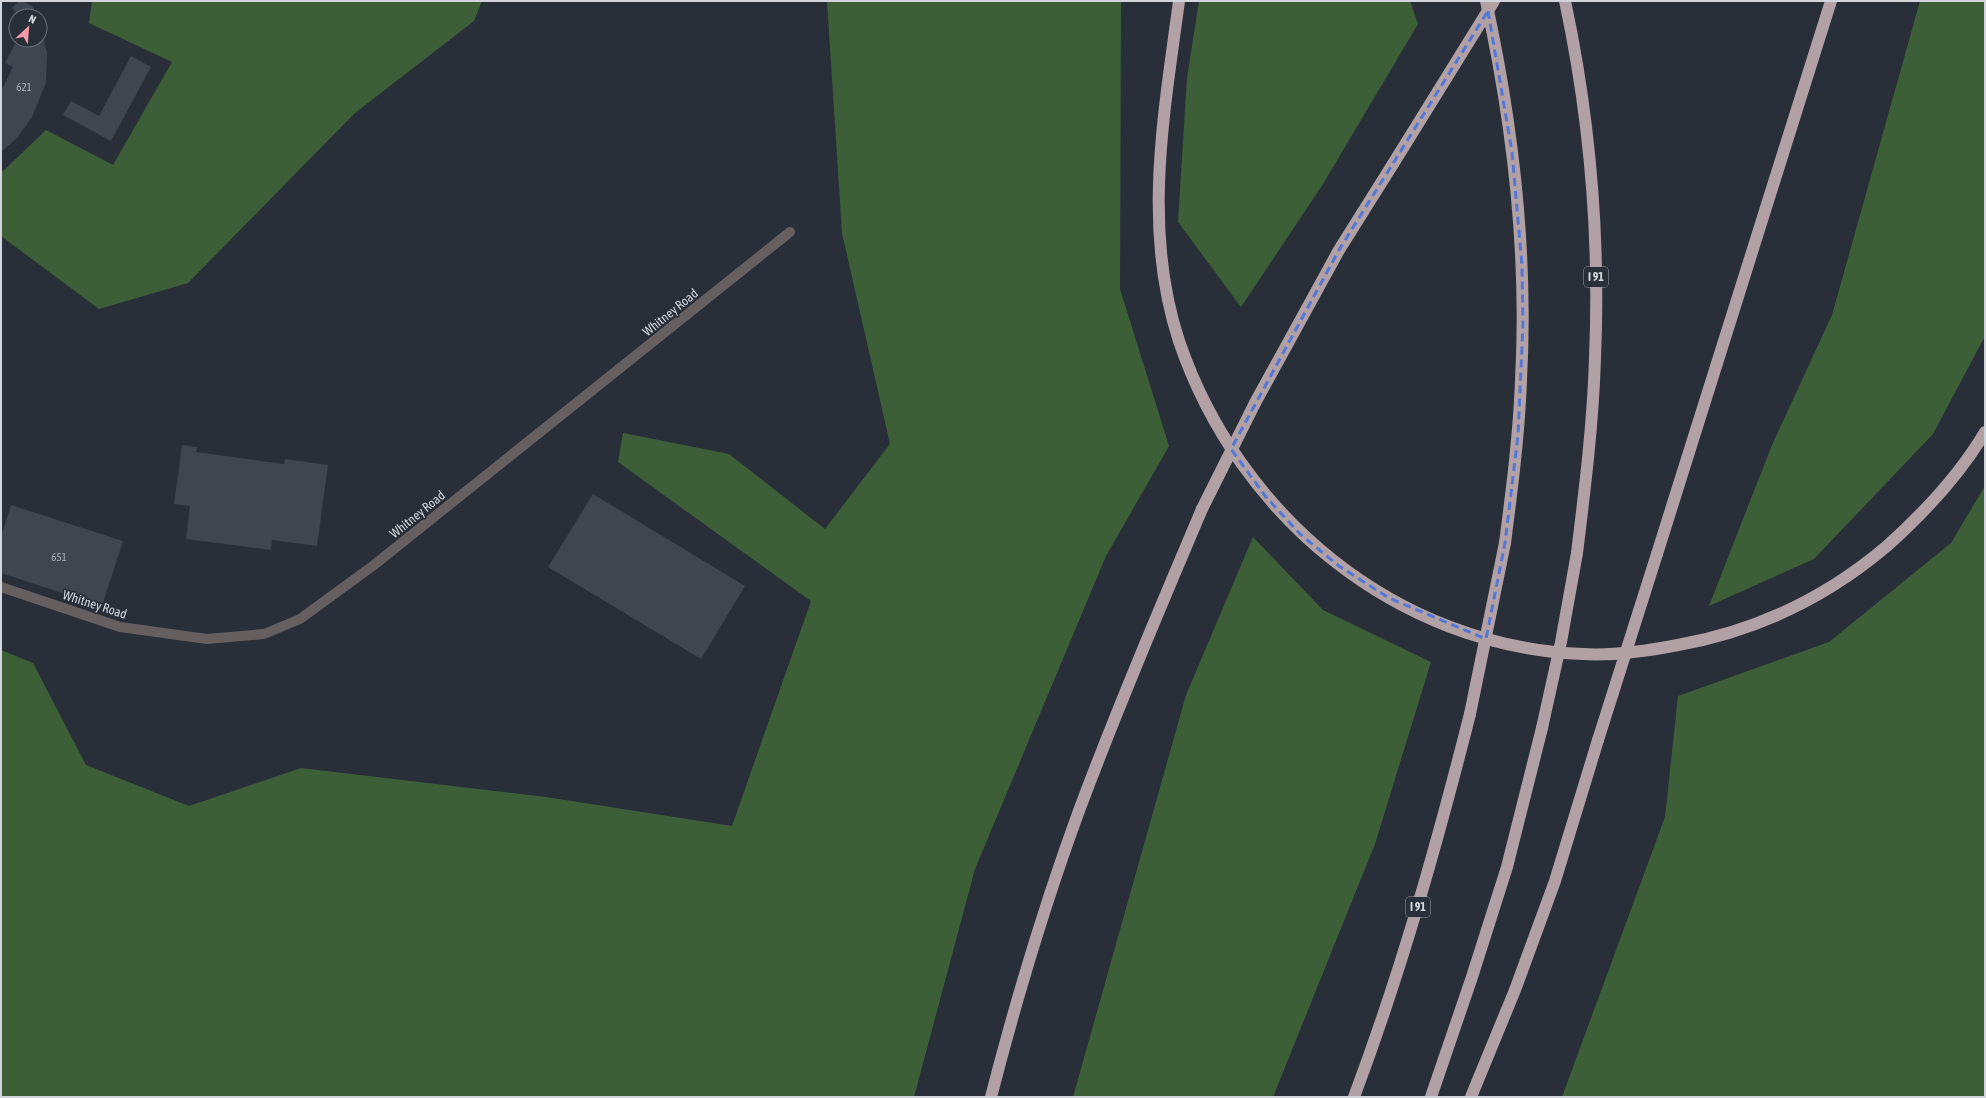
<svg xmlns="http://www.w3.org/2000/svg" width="1986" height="1098" font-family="'Asap Condensed',sans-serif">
<rect width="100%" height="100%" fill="#282f38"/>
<path fill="#3d5f38" d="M 92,1 L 482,1 L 474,21 L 355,113 L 188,283 L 99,309 L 1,236 L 1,173 L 46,130 L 113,165 L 172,62 L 89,23 Z
M 827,1 L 1121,1 L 1120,289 L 1169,446 L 1106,556 L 975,869 L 914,1097 L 1,1097 L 1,650 L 33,663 L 86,765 L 189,806 L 301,768 L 546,797 L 732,826 L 811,601 L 618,462 L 623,433 L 729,454 L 825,529 L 890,444 L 842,233 Z
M 1199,1 L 1410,1 L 1418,24 L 1323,184 L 1241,307 L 1178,222 L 1187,78 Z
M 1920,1 L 1985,1 L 1985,336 L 1933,434 L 1814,559 L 1709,606 L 1772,445 L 1832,315 Z
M 1985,486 L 1985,1097 L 1562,1097 L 1665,817 L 1678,696 L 1829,642 L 1951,543 Z
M 1253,537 L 1323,610 L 1431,662 L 1375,844 L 1273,1097 L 1073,1097 L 1186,695 Z"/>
<path fill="#3f4650" d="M 19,1 L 23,1 L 32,6 L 38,16 L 19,16 L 12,8 Z
M 40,26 L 47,53 L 46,83 L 32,117 L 17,138 L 1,152 L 1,91 L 13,67 L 5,63 L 17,40 L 40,40 Z
M 131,56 L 151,67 L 111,141 L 63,115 L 71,101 L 99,116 Z
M 182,445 L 197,447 L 196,452 L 284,464 L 285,459 L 328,465 L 317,546 L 272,540 L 271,550 L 186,539 L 190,506 L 174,504 Z
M 593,494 L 745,586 L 701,659 L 548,567 Z
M 11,505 L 123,541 L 102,606 L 1,573 L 1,536 Z"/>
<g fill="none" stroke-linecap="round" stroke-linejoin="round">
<path stroke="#665f60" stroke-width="10" d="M 1,587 L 120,627 L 207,639 L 264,634 L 300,619 L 374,565 L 790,232"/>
<path stroke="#b2a1a4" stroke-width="12" d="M 1179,1 C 1164,114 1142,229 1179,341 C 1238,515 1396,647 1583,654 C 1615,656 1647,651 1678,645 C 1756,631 1827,597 1887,546 C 1925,512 1959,476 1985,432
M 1486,1 C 1513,125 1528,253 1521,380 C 1519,435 1512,489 1505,543
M 1565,1 C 1590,118 1600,239 1595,358 C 1593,424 1585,488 1577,553
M 1255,403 L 1339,250 L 1393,164
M 1657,554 L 1831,1
M 991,1097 C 1016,1000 1045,903 1080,808 C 1118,707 1160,608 1202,509
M 1354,1097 C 1401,972 1437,844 1470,714
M 1431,1097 L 1472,977 L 1507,867 L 1542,728
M 1471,1097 L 1515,990 L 1555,881 L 1598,740"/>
<path stroke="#b2a1a4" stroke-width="12" d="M 1393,164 L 1494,1
M 1202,509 L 1255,403
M 1470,714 L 1505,543
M 1542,728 L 1561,642 L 1577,553
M 1598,740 L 1657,554"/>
</g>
<path fill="none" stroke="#5377d9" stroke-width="3" stroke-dasharray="8 5" stroke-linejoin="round" d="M 1488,11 L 1512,152 L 1522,266 L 1523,324 L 1518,435 L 1505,543 L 1486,639 L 1389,598 L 1339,566 L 1300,534 L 1266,497 L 1231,449 L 1339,250 Z"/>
<g text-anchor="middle" stroke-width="3.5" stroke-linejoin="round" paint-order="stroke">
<g font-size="11" fill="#adb2b9">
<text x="24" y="91">621</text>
<text x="59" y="561">651</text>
</g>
<g fill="#282f38" stroke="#9fa4ab" stroke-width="1">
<rect x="1584" y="267" width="24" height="20" rx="3"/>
<rect x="1406" y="897" width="24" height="20" rx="3"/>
</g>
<g font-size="12" font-weight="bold" fill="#d2d6dc">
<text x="1596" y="281">I 91</text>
<text x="1418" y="911">I 91</text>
</g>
<g font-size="13" fill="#d2d6dc" stroke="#282f38">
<text transform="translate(670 312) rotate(-39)" y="5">Whitney Road</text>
<text transform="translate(417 514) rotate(-39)" y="5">Whitney Road</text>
<text transform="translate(95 604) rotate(18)" y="5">Whitney Road</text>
</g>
</g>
<rect width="1986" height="1098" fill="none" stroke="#d2d6dc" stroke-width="4"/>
<g transform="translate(28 28) rotate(26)"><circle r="19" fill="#282f38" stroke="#6c727a"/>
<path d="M0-3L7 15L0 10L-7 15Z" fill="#f39aa8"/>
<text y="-6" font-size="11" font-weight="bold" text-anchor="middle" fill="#d2d6dc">N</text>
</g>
</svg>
